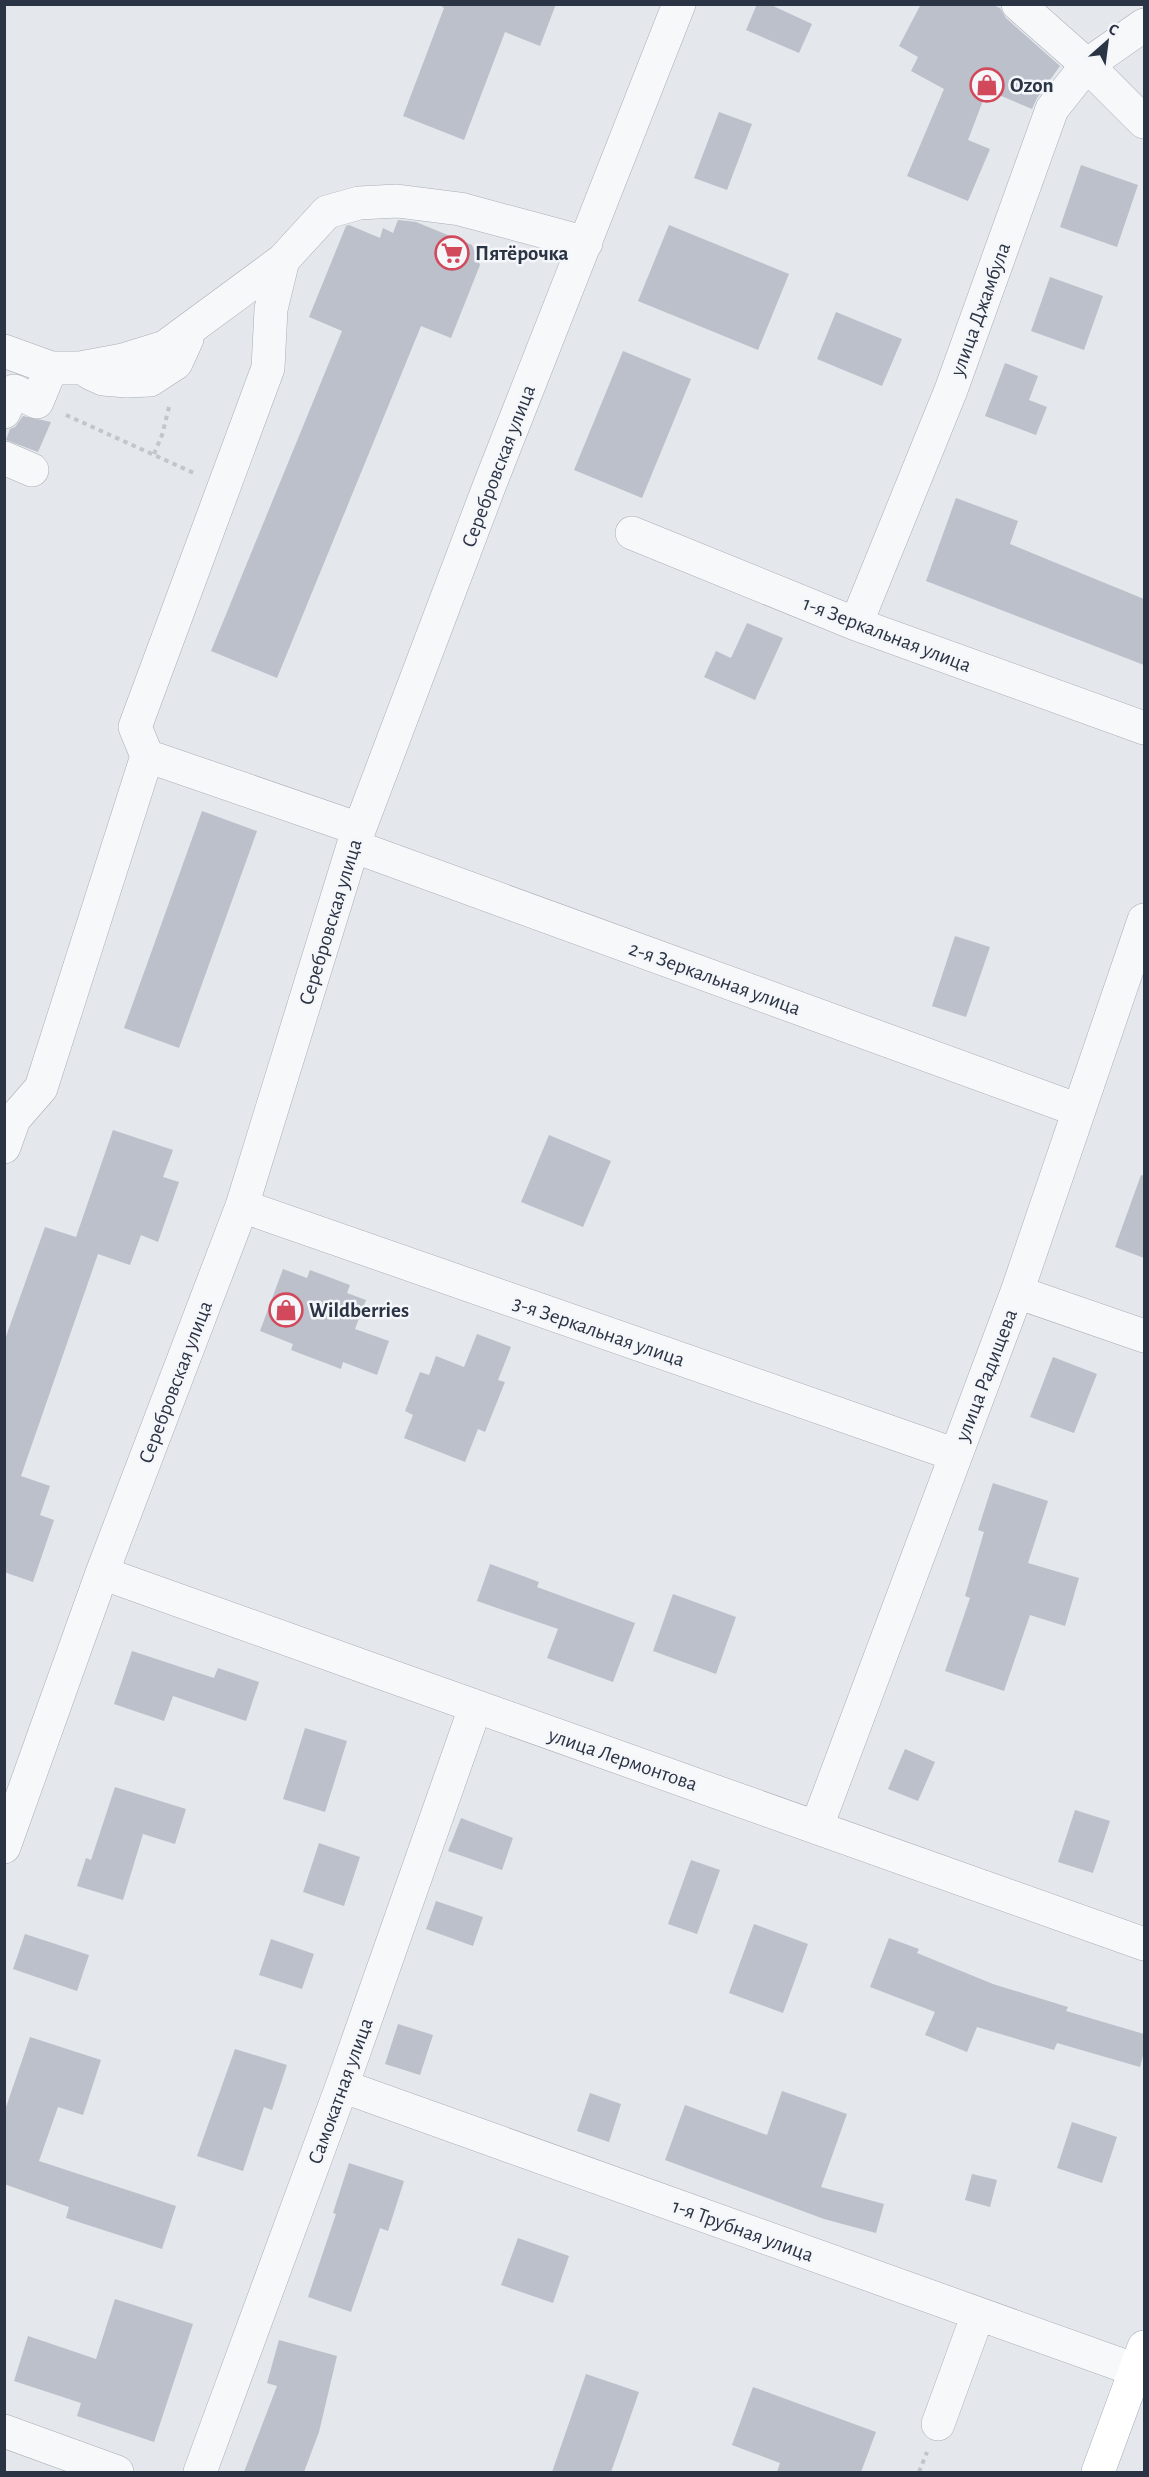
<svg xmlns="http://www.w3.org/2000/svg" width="1149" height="2477" font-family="'Alegreya Sans',sans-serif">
<rect width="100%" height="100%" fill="#e4e7ec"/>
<path fill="#bbc0ca" d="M 439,4 L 556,4 L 540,46 L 505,32 L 464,140 L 403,116 L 444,8 Z
M 757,4 L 769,4 L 812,24 L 799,53 L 746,30 Z
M 921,4 L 991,4 L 1000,8 L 1006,18 L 1060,66 L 1037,98 L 1032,109 L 987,90 L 968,140 L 990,149 L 968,201 L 907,176 L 944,89 L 911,71 L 918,57 L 899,46 Z
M 719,112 L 752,124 L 727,190 L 694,178 Z
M 1081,165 L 1138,185 L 1117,247 L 1060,227 Z
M 398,220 L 416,222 L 472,245 L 480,265 L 451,338 L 421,326 L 277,678 L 211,651 L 342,331 L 309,317 L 346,226 L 349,225 L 380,238 L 383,228 L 393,233 Z
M 669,225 L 789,274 L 758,350 L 638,301 Z
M 1050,277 L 1103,296 L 1084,350 L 1031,331 Z
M 836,312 L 902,339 L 882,386 L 817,359 Z
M 623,351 L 691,379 L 642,498 L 574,470 Z
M 1005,363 L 1038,376 L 1029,400 L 1047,407 L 1036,435 L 985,416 Z
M 23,416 L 51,422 L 38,452 L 6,440 L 10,429 L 15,427 Z
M 956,498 L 1018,521 L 1010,544 L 1144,599 L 1144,665 L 926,581 Z
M 747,623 L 783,638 L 755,700 L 704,677 L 716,651 L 731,658 Z
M 202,811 L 257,831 L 179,1048 L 124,1028 Z
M 955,936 L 990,947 L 966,1017 L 932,1006 Z
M 113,1130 L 173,1150 L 163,1177 L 179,1182 L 158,1242 L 141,1235 L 130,1265 L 98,1254 L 21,1476 L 50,1486 L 40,1515 L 54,1520 L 33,1582 L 4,1572 L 4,1342 L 45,1227 L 76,1237 Z
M 549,1135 L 611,1161 L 583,1227 L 521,1202 Z
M 1141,1175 L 1144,1176 L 1144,1258 L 1115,1247 Z
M 283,1269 L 307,1278 L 310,1270 L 350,1285 L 347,1293 L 366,1300 L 355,1329 L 389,1341 L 377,1375 L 343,1362 L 341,1369 L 291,1350 L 293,1344 L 260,1331 Z
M 477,1334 L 511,1347 L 498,1380 L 505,1382 L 485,1432 L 478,1429 L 465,1462 L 404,1438 L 413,1415 L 405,1411 L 420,1372 L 429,1375 L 436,1356 L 464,1367 Z
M 1053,1357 L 1097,1374 L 1074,1433 L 1030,1417 Z
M 993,1483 L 1048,1501 L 1028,1563 L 1079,1578 L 1065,1626 L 1030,1615 L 1004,1691 L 945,1671 L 970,1598 L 965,1596 L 984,1532 L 978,1530 Z
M 490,1564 L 539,1582 L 537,1587 L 635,1623 L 613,1682 L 547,1658 L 558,1629 L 477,1601 Z
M 673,1594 L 736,1617 L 716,1674 L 653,1651 Z
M 132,1651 L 214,1678 L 218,1668 L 259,1682 L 246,1721 L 173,1696 L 164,1721 L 114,1704 Z
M 305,1728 L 347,1741 L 325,1812 L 283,1799 Z
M 905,1749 L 935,1762 L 918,1801 L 888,1789 Z
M 115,1787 L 186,1809 L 175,1844 L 143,1834 L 123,1900 L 77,1886 L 86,1858 L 91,1860 Z
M 1075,1810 L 1110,1821 L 1093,1873 L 1058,1862 Z
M 461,1818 L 513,1838 L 502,1870 L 448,1851 Z
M 319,1843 L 360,1857 L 344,1906 L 303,1892 Z
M 691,1860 L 720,1870 L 697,1934 L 668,1924 Z
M 436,1901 L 483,1917 L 473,1946 L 426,1929 Z
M 754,1924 L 808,1944 L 783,2013 L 729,1993 Z
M 25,1934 L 89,1955 L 77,1991 L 13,1969 Z
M 889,1938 L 919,1949 L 917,1953 L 993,1984 L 1068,2007 L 1066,2011 L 1144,2034 L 1144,2052 L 1140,2067 L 1057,2043 L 1054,2050 L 977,2027 L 967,2052 L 925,2035 L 935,2012 L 870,1987 Z
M 271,1939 L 314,1954 L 302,1989 L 259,1975 Z
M 398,2024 L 433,2035 L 420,2075 L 385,2064 Z
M 30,2037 L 101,2060 L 83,2115 L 58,2107 L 39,2161 L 176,2206 L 162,2249 L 66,2218 L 69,2207 L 4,2184 L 4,2113 Z
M 235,2049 L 287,2065 L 272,2110 L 264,2107 L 243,2171 L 197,2156 Z
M 782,2091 L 847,2114 L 821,2187 L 884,2204 L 876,2233 L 824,2219 L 665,2160 L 685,2105 L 767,2135 Z
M 590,2093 L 621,2104 L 609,2142 L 577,2131 Z
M 1072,2122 L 1117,2137 L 1102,2183 L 1057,2168 Z
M 349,2163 L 404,2181 L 388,2231 L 380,2228 L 351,2312 L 308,2297 L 336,2214 L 333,2213 Z
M 972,2174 L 997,2180 L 990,2207 L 965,2200 Z
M 518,2238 L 569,2256 L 553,2303 L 501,2285 Z
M 115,2299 L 193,2324 L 154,2442 L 77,2416 L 81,2403 L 14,2381 L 28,2336 L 96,2359 Z
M 279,2340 L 337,2356 L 319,2432 L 304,2472 L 244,2472 L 277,2386 L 267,2383 Z
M 586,2374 L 639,2392 L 611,2472 L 552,2472 Z
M 753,2387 L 876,2432 L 861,2472 L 777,2472 L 780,2463 L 732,2445 Z"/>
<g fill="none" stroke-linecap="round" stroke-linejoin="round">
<defs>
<path id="minor" d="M 1018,4 L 1087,65 L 1144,122
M 4,351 L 51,368 L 80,368 L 123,360 L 165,347 L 283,260
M 90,373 L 103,379 L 127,381 L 150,380 L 176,363 L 187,339
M 4,412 L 14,391 L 37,402 L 51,368
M 4,458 L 32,470
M 632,533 L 856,624 L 1144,728
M 856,624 L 951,390 L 1052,109 L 1087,65 L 1144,25
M 147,756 L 359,829
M 353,846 L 1078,1110
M 4,1147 L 14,1119 L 41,1088 L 147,756 L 135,727 L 268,368 L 271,309 L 283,260 L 327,212 L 359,203 L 397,201 L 460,209 L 586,243
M 242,1206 L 956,1455
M 1017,1292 L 1144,1336
M 102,1573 C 449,1698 798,1819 1144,1944
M 817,1826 L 1017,1292 L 1144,920
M 4,1847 L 102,1573 L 242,1206 L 353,846 L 490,484 L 679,4
M 342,2086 L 1144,2373
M 938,2424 L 978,2314
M 4,2431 L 117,2472
M 200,2472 L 342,2086 L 475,1708"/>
<path id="major" d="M 1098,2472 L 1144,2347"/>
</defs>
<use href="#minor" stroke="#a9aeb7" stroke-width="34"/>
<use href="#major" stroke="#a3abb8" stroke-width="34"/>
<path stroke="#c2c5cb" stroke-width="4" stroke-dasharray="4.5 4.5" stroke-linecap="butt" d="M 66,415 L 196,474
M 154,454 L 162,435 L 169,407
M 919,2472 L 927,2452"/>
<use href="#minor" stroke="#f7f8fa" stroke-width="33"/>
<use href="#major" stroke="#fff" stroke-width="33"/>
</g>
<defs>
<symbol id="shop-ring" viewBox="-11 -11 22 22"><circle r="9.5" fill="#f4f6f9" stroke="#d1495b" stroke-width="1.5"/><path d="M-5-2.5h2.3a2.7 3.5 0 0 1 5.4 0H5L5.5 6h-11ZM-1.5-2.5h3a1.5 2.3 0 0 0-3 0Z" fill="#d1495b"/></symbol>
<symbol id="supermarket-ring" viewBox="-11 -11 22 22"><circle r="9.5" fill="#f4f6f9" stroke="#d1495b" stroke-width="1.5"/><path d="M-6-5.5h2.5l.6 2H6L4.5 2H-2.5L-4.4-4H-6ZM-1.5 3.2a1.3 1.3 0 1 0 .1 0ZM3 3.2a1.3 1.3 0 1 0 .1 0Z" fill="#d1495b"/></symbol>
</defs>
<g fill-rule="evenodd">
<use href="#shop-ring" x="968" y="66" width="38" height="38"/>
<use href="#supermarket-ring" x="433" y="234" width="38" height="38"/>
<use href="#shop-ring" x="267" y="1291" width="38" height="38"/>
</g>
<g text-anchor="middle" stroke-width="5" stroke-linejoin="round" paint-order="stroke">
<g font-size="21" font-weight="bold" fill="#2b3445" stroke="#f4f6f9" text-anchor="start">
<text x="1010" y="92">Ozon</text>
<text x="475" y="260">Пятёрочка</text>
<text x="309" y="1317">Wildberries</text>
</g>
<g font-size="21" fill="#2b3445" stroke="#f4f6f9">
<text transform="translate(980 309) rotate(-70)" y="7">улица Джамбула</text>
<text transform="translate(498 466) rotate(-69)" y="7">Серебровская улица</text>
<text transform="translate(887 634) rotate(21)" y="7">1-я Зеркальная улица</text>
<text transform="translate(330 922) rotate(-73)" y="7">Серебровская улица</text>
<text transform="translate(715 978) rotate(20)" y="7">2-я Зеркальная улица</text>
<text transform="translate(599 1331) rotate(19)" y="7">3-я Зеркальная улица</text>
<text transform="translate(986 1375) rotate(-69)" y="7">улица Радищева</text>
<text transform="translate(175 1382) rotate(-69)" y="7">Серебровская улица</text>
<text transform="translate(623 1759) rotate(19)" y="7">улица Лермонтова</text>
<text transform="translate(340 2091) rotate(-70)" y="7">Самокатная улица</text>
<text transform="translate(743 2230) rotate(20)" y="7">1-я Трубная улица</text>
</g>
</g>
<rect width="1149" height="2477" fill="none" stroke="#2b3445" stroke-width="12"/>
<g transform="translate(1107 42) rotate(28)" stroke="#f4f6f9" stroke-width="4.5" paint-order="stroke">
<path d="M0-4.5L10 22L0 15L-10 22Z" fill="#2b3445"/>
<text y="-9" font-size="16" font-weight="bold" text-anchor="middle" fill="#2b3445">С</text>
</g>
</svg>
